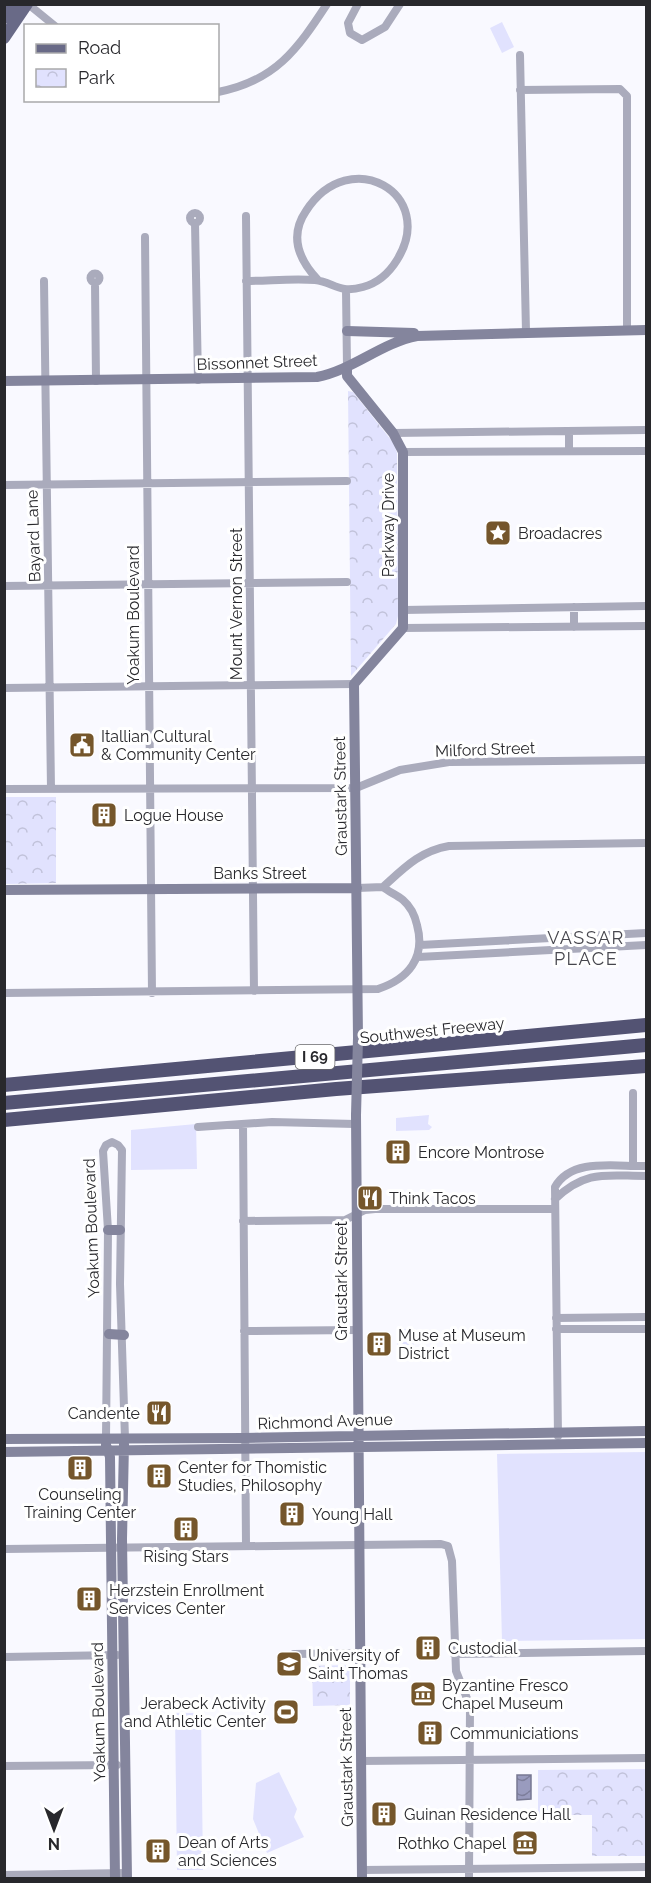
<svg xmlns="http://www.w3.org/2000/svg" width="651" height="1883" font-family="Raleway,sans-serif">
<defs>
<pattern id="park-crowns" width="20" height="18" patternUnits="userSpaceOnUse" patternTransform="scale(1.5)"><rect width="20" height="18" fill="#e1e2fe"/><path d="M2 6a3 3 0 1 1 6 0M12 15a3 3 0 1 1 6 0" fill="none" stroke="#c1c2da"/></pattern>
<pattern id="water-waves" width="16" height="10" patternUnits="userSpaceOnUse" patternTransform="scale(1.5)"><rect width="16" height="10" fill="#999bbe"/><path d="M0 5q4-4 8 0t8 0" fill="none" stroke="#7d7e9b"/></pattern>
</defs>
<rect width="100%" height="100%" fill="#f9f9ff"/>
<path fill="#e1e2fe" d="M 502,22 L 514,47 L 502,53 L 490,28 Z
M 429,1115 L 428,1124 L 432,1127 L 429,1130 L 396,1131 L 396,1118 Z
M 196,1124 L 197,1169 L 131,1170 L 131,1130 Z
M 397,1329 L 414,1329 L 414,1352 L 397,1352 Z
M 646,1452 L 646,1639 L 502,1641 L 497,1454 Z
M 175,1713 L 201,1713 L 203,1870 L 177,1870 Z
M 279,1772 L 297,1809 L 294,1817 L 304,1837 L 267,1853 L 253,1819 L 256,1783 Z"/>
<path fill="url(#park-crowns)" d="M 348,391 L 353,392 L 395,445 L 397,453 L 398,616 L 396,624 L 351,676 Z
M 5,797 L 56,797 L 56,883 L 5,884 Z
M 350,1665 L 350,1705 L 313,1706 L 312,1666 Z
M 646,1769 L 646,1856 L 592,1856 L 592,1815 L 538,1815 L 538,1770 Z"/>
<path fill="url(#water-waves)" stroke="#777892" stroke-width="1.5" d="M 517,1775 L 531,1775 L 531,1799 L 517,1800 Z"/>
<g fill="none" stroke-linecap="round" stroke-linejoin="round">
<path stroke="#aaabbc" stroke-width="8" d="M 28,4 L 55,26
M 358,4 L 348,23 L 350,33 L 362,40 L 385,27 L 400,4
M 520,55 L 526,332
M 520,90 L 620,89 L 627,96 L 627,330
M 218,92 C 275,81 297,50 327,4
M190 218a5 5 0 1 1 10 0a5 5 0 1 1-10 0Z
M 246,216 L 254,991
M 195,223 L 198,380
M 145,237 L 152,993
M90.5 278a4.5 4.5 0 1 1 9 0a4.5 4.5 0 1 1-9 0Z
M 44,281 L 51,789
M 246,281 C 269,281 292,278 315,280 C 334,282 338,294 363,287 C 378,283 389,273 397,260 C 438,194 350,143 306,211 C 289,236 299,260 318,280
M 95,283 L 96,381
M 346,290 L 347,367
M 569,431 L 569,451
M 393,433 L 646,430
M 403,452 L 646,451
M 4,485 L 347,481
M 4,586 L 347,582
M 574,607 L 574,627
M 403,610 L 646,606
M 403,628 L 646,626
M 4,688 L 354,684
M 4,789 L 356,788 L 400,770 L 449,762 L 646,760
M 357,888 L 383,887 C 404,868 420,851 449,846 L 646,843
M 420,945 L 646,933
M 418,957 L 646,945
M 4,993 L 378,989 C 408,979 426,958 417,925 C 415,916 410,906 403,900 C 397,895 389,892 383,887
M 243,1124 L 246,1546
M 198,1127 L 272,1122 L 355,1124
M 633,1166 L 633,1093
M 555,1199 C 587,1169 607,1176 646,1176
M 243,1221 L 345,1220 L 365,1210 L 375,1209 L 555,1209
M 556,1318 L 646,1317
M 556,1329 L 646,1329
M 244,1331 L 357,1330
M 558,1436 L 555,1187 C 572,1157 617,1167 646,1166
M 106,1439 L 108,1230 L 103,1151 L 106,1145 L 112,1142 L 118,1145 L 122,1150 L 120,1284 L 125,1439
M 4,1549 L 441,1544 L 448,1546 L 452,1561 L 456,1671 L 470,1706 L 469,1878
M 294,1654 L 360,1653
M 454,1654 L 646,1651
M 4,1657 L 117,1655
M 361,1761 L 646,1758
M 4,1766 L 117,1765
M 362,1870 L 646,1867
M 4,1875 L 127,1873"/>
<path stroke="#84859d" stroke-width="10" d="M 347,331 L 414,333
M 347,367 L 347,376 L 393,433 L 403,452 L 403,628 L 354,684 L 358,1038
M 4,381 L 317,377 C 353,370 381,343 417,336 L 646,330
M 4,890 L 357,888
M 356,1115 L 362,1878
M 108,1230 L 120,1230
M 109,1334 L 124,1335
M 4,1439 L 244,1438 L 646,1431
M 124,1444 L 122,1539 L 127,1878
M 106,1445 L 110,1457 L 115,1878
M 4,1452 L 646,1443"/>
<path stroke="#696a87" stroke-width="12" d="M 4,18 L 14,4
M 4,38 L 27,4"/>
<path stroke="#535373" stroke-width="14" d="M 4,1085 L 646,1025
M 4,1103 L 646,1045
M 4,1120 L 336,1089 L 646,1066"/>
<path stroke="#84859d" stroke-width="10" d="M 356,1115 L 358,1038"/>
</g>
<defs>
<symbol id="sight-square" viewBox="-11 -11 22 22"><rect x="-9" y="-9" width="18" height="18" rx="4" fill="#75562b" stroke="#fff"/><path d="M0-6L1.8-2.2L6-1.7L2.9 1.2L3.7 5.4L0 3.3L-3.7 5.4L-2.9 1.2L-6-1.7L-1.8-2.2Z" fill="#fff"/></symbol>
<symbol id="civic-square" viewBox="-11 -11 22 22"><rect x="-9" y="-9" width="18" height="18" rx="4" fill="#75562b" stroke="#fff"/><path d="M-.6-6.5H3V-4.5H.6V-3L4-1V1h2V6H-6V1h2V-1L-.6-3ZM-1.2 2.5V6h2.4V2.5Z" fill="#fff"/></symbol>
<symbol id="building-square" viewBox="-11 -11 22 22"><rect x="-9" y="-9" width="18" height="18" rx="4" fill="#75562b" stroke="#fff"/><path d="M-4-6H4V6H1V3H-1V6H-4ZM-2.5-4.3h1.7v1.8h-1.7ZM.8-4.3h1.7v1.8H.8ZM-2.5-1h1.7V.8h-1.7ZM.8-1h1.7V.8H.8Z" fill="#fff"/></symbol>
<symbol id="restaurant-square" viewBox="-11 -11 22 22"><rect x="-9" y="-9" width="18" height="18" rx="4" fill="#75562b" stroke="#fff"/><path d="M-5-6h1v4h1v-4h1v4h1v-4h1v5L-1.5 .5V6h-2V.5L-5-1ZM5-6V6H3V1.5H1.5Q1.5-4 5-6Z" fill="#fff"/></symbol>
<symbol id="university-square" viewBox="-11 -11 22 22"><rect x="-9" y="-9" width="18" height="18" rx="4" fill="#75562b" stroke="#fff"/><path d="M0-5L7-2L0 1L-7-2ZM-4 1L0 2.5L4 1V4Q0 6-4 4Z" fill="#fff"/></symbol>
<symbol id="museum-square" viewBox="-11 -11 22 22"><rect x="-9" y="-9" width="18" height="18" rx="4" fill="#75562b" stroke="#fff"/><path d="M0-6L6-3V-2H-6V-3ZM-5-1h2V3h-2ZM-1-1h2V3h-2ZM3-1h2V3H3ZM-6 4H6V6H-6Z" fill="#fff"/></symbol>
<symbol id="stadium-square" viewBox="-11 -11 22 22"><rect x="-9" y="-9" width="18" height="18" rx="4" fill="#75562b" stroke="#fff"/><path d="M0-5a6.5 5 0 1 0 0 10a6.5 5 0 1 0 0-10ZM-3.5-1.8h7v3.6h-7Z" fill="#fff"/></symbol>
</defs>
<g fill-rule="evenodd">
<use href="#sight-square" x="483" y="518" width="30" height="30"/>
<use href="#civic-square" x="67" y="730" width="30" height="30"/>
<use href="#building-square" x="89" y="800" width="30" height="30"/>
<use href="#building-square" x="383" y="1137" width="30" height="30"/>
<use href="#restaurant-square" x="355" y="1183" width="30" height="30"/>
<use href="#building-square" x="364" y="1329" width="30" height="30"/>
<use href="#restaurant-square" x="144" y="1398" width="30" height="30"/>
<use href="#building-square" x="65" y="1453" width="30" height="30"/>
<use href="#building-square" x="144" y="1461" width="30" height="30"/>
<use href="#building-square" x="277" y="1499" width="30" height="30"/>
<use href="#building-square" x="171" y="1514" width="30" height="30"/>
<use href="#building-square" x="74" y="1584" width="30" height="30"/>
<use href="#building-square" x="413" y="1633" width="30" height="30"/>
<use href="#university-square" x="274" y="1649" width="30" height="30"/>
<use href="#museum-square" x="408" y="1679" width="30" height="30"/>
<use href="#stadium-square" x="271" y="1697" width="30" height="30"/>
<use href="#building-square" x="415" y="1718" width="30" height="30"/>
<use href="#building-square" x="369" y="1799" width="30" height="30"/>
<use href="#museum-square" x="510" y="1828" width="30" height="30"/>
<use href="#building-square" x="143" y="1836" width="30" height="30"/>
</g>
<g text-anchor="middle" stroke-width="6" stroke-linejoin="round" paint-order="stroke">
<rect fill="#fff" stroke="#68686b" stroke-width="1.5" x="295.5" y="1045" width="39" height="24" rx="4.5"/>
<g font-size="15" font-weight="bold" fill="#28282c">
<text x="315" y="1062">I 69</text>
</g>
<g font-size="16" fill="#28282c" stroke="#fff">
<text transform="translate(257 362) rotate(-2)" y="6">Bissonnet Street</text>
<text transform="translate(388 525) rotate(-90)" y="6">Parkway Drive</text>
<text transform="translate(33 536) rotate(-92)" y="6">Bayard Lane</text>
<text transform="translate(236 604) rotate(-90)" y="6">Mount Vernon Street</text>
<text transform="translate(133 615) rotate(-90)" y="6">Yoakum Boulevard</text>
<text transform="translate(485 749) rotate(-2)" y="6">Milford Street</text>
<text transform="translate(340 796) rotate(-91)" y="6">Graustark Street</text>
<text x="260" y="879">Banks Street</text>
<text transform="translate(432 1030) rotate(-6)" y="6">Southwest Freeway</text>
<text transform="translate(91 1228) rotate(-92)" y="6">Yoakum Boulevard</text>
<text transform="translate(341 1281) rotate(-90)" y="6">Graustark Street</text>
<text transform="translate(325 1421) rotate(-2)" y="6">Richmond Avenue</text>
<text transform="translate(98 1712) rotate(-91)" y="6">Yoakum Boulevard</text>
<text transform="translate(346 1767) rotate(-91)" y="6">Graustark Street</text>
</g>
<g font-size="16" fill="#28282c" stroke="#fff" text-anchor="start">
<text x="518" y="539">Broadacres</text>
<text x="101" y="742">Itallian Cultural<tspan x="101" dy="18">&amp; Community Center</tspan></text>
<text x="124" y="821">Logue House</text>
<text x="418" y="1158">Encore Montrose</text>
<text x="389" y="1204">Think Tacos</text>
<text x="398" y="1341">Muse at Museum<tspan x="398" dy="18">District</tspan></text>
<text x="140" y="1419" text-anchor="end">Candente</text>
<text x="178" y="1473">Center for Thomistic<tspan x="178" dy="18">Studies, Philosophy</tspan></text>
<text x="80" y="1500" text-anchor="middle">Counseling<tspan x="80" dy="18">Training Center</tspan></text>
<text x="312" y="1520">Young Hall</text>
<text x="186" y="1562" text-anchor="middle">Rising Stars</text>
<text x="109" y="1596">Herzstein Enrollment<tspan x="109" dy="18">Services Center</tspan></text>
<text x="448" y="1654">Custodial</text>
<text x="308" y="1661">University of<tspan x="308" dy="18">Saint Thomas</tspan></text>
<text x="442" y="1691">Byzantine Fresco<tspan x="442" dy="18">Chapel Museum</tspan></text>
<text x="266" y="1709" text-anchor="end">Jerabeck Activity<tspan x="266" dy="18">and Athletic Center</tspan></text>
<text x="450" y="1739">Communiciations</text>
<text x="404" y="1820">Guinan Residence Hall</text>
<text x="178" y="1848">Dean of Arts<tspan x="178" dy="18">and Sciences</tspan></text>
<text x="506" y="1849" text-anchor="end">Rothko Chapel</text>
</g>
<g font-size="18" letter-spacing="1.5" fill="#46464d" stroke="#fff">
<text x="586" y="944">VASSAR<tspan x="586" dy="21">PLACE</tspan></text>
</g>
</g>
<rect width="651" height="1883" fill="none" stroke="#28282c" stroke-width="12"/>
<rect x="24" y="24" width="195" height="78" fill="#ffffff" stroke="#a9a9ab" stroke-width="1.5"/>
<rect x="36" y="44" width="30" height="9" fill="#696a87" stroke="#a9a9ab" stroke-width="1.5"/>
<text x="78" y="54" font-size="18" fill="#28282c">Road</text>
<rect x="36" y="69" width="30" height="18" fill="url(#park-crowns)" stroke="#a9a9ab" stroke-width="1.5"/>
<text x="78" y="84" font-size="18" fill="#28282c">Park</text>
<g transform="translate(54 1829) rotate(180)" stroke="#ffffff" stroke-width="4.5" paint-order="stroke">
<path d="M0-4.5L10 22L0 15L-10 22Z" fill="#28282c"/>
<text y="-9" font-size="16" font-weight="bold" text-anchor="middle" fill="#28282c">N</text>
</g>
</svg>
